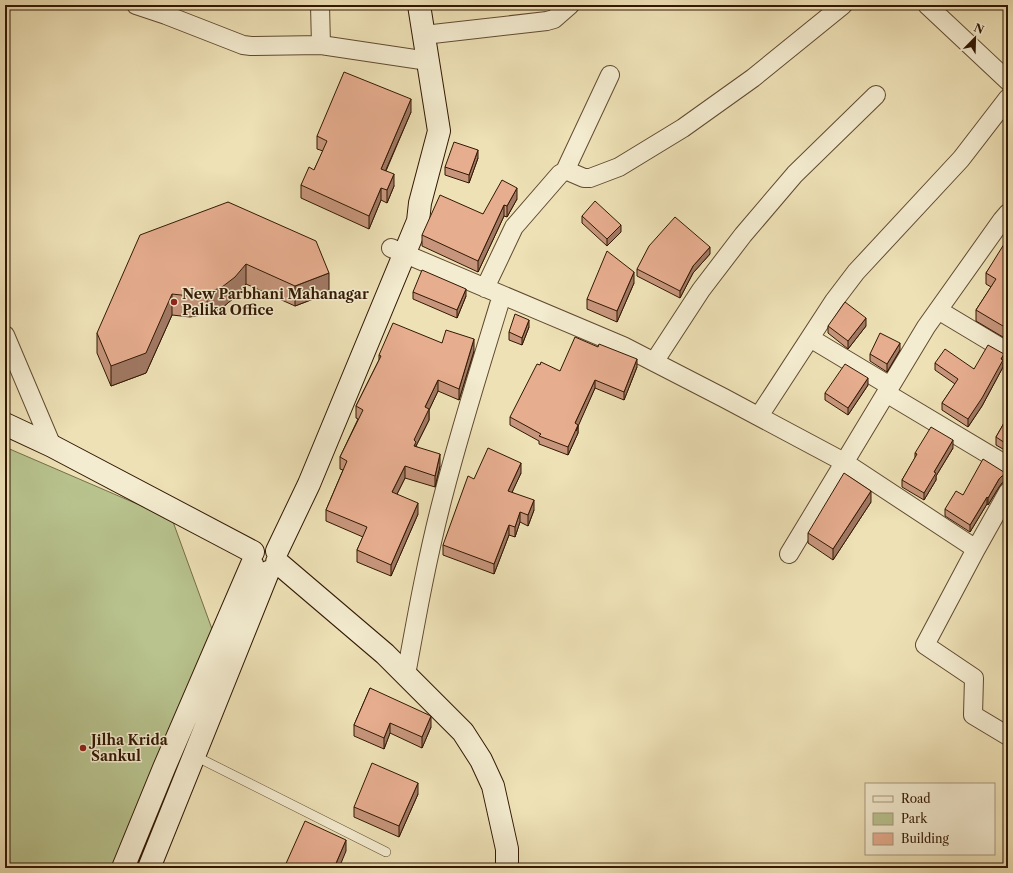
<svg xmlns="http://www.w3.org/2000/svg" width="1013" height="873" font-family="'Libre Caslon Text',serif">
<rect width="100%" height="100%" fill="#eee1b6"/>
<filter id="stains"><feTurbulence type="fractalNoise" baseFrequency=".005" numOctaves="4"/><feColorMatrix values="0 0 0 0 .2 0 0 0 0 .09 0 0 0 0 .02 0 0 0 .5 -.17"/></filter>
<radialGradient id="worn" r=".72"><stop offset=".6" stop-color="#630" stop-opacity="0"/><stop offset="1" stop-color="#630" stop-opacity=".3"/></radialGradient>
<path fill="#b8c38e" stroke="#756e48" d="M 5,447 L 172,519 L 212,629 L 112,868 L 5,868 Z"/>
<g fill="none" stroke-linecap="round" stroke-linejoin="round">
<defs>
<path id="lane" d="M 195,756 L 386,852"/>
<path id="street" d="M 136,5 L 166,15 L 243,45 L 251,46 L 321,45 L 428,61
M 320,5 L 321,45
M 927,5 L 1008,81
M 424,35 L 547,21 L 554,19 L 570,5
M 565,171 L 610,75
M 391,248 L 623,346 L 724,398 L 844,462 L 976,549
M 485,288 L 514,227 L 560,174 L 565,171 L 570,172 L 584,178 L 590,178 L 619,167 L 683,128 L 753,78 L 843,5
M 938,310 L 1008,352
M 5,335 L 52,446
M 810,338 L 890,386
M 654,362 L 701,290 L 743,235 L 795,174 L 876,95
M 886,393 L 1008,466
M 759,416 L 834,301 L 856,272 L 961,159 L 1008,98
M 1008,492 L 976,549 L 925,645 L 974,678 L 973,715 L 1008,736
M 789,554 L 926,327 L 1002,220 L 1008,213
M 406,675 C 417,614 428,553 444,493 C 461,427 482,361 502,295"/>
<path id="secondary" d="M 5,424 L 52,446 L 253,552
M 277,551 L 309,484 L 418,221 L 420,203 L 439,131 L 419,5
M 277,562 L 385,654 L 463,732 L 481,760 L 493,786 L 507,849 L 507,868
M 123,868 L 164,768 L 252,564
M 149,868 L 268,572"/>
</defs>
<use href="#lane" stroke="#614a30" stroke-width="10"/>
<use href="#street" stroke="#614a30" stroke-width="20"/>
<use href="#secondary" stroke="#321803" stroke-width="24"/>
<use href="#lane" stroke="#f4ecd0" stroke-width="9"/>
<use href="#street" stroke="#f4ecd0" stroke-width="18"/>
<use href="#secondary" stroke="#f4ecd0" stroke-width="22"/>
</g>
<path fill="#c6957b" stroke="#321803" d="M 411,112 L 386,171 L 394,186 L 387,203 L 381,200 L 369,229 L 301,198 L 301,185 L 314,170 L 323,151 L 317,149 L 317,136 Z
M 478,158 L 469,183 L 445,175 L 445,167 Z
M 517,199 L 507,217 L 504,216 L 478,272 L 422,246 L 422,235 L 483,214 Z
M 228,202 L 329,293 L 295,306 L 246,284 L 235,297 L 222,308 L 207,314 L 190,317 L 172,315 L 146,373 L 111,386 L 97,353 L 97,333 Z
M 582,216 L 621,232 L 607,246 L 582,223 Z
M 1008,242 L 1008,340 L 976,321 L 976,310 L 991,287 L 986,284 L 986,273 Z
M 710,254 L 693,273 L 680,298 L 637,276 L 637,269 Z
M 634,283 L 617,322 L 587,309 L 587,299 Z
M 413,292 L 466,296 L 457,318 L 413,299 Z
M 828,326 L 866,326 L 848,349 L 828,333 Z
M 529,327 L 522,345 L 509,340 L 509,332 Z
M 442,343 L 474,351 L 459,400 L 438,391 L 429,410 L 429,420 L 416,446 L 440,466 L 435,487 L 405,478 L 397,494 L 418,514 L 391,576 L 357,562 L 357,550 L 363,537 L 326,521 L 326,510 L 343,470 L 340,469 L 340,457 L 358,419 L 356,418 L 356,406 L 379,360 L 379,355 Z
M 900,350 L 887,372 L 870,361 L 870,354 Z
M 1004,362 L 1003,363 L 1003,367 L 982,406 L 968,427 L 942,410 L 942,403 L 955,384 L 935,370 L 935,363 L 974,369 Z
M 637,367 L 624,400 L 595,388 L 578,425 L 578,433 L 568,455 L 539,444 L 539,441 L 510,425 L 510,417 L 560,371 Z
M 868,385 L 848,415 L 825,400 L 825,393 Z
M 1008,416 L 1008,452 L 996,445 L 996,437 Z
M 953,448 L 936,476 L 936,480 L 924,500 L 902,487 L 902,480 L 915,458 L 915,453 Z
M 521,473 L 512,492 L 534,510 L 528,526 L 520,522 L 515,537 L 509,535 L 494,574 L 443,555 L 443,545 Z
M 1007,481 L 1002,483 L 999,487 L 988,505 L 987,504 L 970,532 L 945,516 L 945,509 L 963,495 Z
M 871,502 L 833,560 L 808,543 L 808,533 Z
M 370,688 L 431,727 L 422,748 L 390,733 L 384,749 L 354,736 L 354,725 Z
M 418,794 L 399,837 L 354,817 L 354,807 Z"/>
<path fill="#a17964" stroke="#321803" d="M 411,99 L 411,112 L 381,181 L 381,169 Z
M 478,150 L 478,158 L 469,183 L 469,175 Z
M 394,174 L 394,186 L 387,203 L 387,190 Z
M 381,188 L 381,200 L 369,229 L 369,216 Z
M 517,188 L 517,199 L 507,217 L 507,206 Z
M 504,205 L 504,216 L 478,272 L 478,261 Z
M 621,225 L 621,232 L 607,246 L 607,239 Z
M 710,247 L 710,254 L 693,273 L 680,298 L 680,291 L 693,266 Z
M 246,264 L 246,284 L 235,297 L 222,308 L 207,314 L 207,293 Z
M 634,272 L 634,283 L 617,322 L 617,311 Z
M 329,273 L 329,293 L 295,306 L 295,286 Z
M 466,289 L 466,296 L 457,318 L 457,310 Z
M 172,294 L 172,315 L 146,373 L 111,386 L 111,366 Z
M 866,318 L 866,326 L 848,349 L 848,341 Z
M 529,320 L 529,327 L 522,345 L 522,338 Z
M 474,339 L 474,351 L 459,400 L 459,389 Z
M 900,343 L 900,350 L 887,372 L 887,364 Z
M 1004,354 L 1004,362 L 1003,363 L 1003,367 L 982,406 L 968,427 L 968,419 Z
M 637,359 L 637,367 L 624,400 L 624,392 Z
M 868,378 L 868,385 L 848,415 L 848,408 Z
M 438,380 L 438,391 L 429,410 L 429,420 L 416,446 L 416,453 L 414,440 L 425,407 Z
M 595,380 L 595,388 L 576,431 L 578,425 L 578,433 L 568,455 L 568,447 L 575,423 Z
M 953,440 L 953,448 L 936,476 L 936,480 L 924,500 L 924,493 L 934,472 Z
M 440,454 L 440,466 L 435,487 L 435,476 Z
M 521,463 L 521,473 L 508,501 L 508,491 Z
M 405,466 L 405,478 L 392,504 L 392,492 Z
M 1007,474 L 1007,481 L 1002,483 L 999,487 L 988,505 L 988,498 L 999,479 L 1002,476 Z
M 871,491 L 871,502 L 833,560 L 833,549 Z
M 987,497 L 987,504 L 970,532 L 970,525 Z
M 534,500 L 534,510 L 528,526 L 528,515 Z
M 418,503 L 418,514 L 391,576 L 391,565 Z
M 520,512 L 520,522 L 515,537 L 515,527 Z
M 509,525 L 509,535 L 494,574 L 494,564 Z
M 431,716 L 431,727 L 422,748 L 422,737 Z
M 390,723 L 390,733 L 384,749 L 384,738 Z
M 418,783 L 418,794 L 399,837 L 399,826 Z
M 346,840 L 346,851 L 339,868 L 334,868 Z"/>
<path fill="#e6ad8f" stroke="#321803" d="M 344,72 L 411,99 L 381,169 L 394,174 L 387,190 L 381,188 L 369,216 L 301,185 L 309,167 L 314,170 L 327,141 L 317,136 Z
M 454,142 L 478,150 L 469,175 L 445,167 Z
M 502,180 L 517,188 L 507,206 L 504,205 L 478,261 L 422,235 L 440,195 L 483,214 Z
M 595,201 L 621,225 L 607,239 L 582,216 Z
M 228,202 L 316,241 L 329,273 L 295,286 L 246,264 L 235,277 L 222,287 L 207,293 L 190,296 L 172,294 L 146,353 L 111,366 L 97,333 L 140,235 Z
M 675,217 L 710,247 L 693,266 L 680,291 L 637,269 L 649,246 Z
M 1006,241 L 1008,242 L 1008,329 L 976,310 L 996,279 L 986,273 Z
M 607,251 L 634,272 L 617,311 L 587,299 Z
M 422,270 L 466,289 L 457,310 L 413,292 Z
M 845,302 L 866,318 L 848,341 L 828,326 Z
M 515,314 L 529,320 L 522,338 L 509,332 Z
M 393,323 L 442,343 L 446,330 L 474,339 L 459,389 L 438,380 L 425,407 L 429,409 L 414,440 L 416,442 L 414,446 L 440,454 L 435,476 L 405,466 L 392,492 L 418,503 L 391,565 L 357,550 L 367,527 L 326,510 L 347,461 L 340,457 L 363,410 L 356,406 L 381,356 L 379,355 Z
M 880,333 L 900,343 L 887,364 L 870,354 Z
M 575,337 L 598,347 L 599,344 L 637,359 L 624,392 L 595,380 L 575,423 L 578,425 L 568,447 L 539,436 L 541,434 L 510,417 L 537,364 L 540,365 L 541,362 L 560,371 Z
M 988,345 L 1004,354 L 1001,359 L 1003,360 L 982,398 L 968,419 L 942,403 L 958,379 L 935,363 L 945,349 L 974,369 Z
M 845,364 L 868,378 L 848,408 L 825,393 Z
M 1008,416 L 1008,445 L 996,437 Z
M 931,427 L 953,440 L 934,472 L 936,473 L 924,493 L 902,480 L 917,454 L 915,453 Z
M 488,448 L 521,463 L 508,491 L 534,500 L 528,515 L 520,512 L 515,527 L 509,525 L 494,564 L 443,545 L 468,476 L 474,479 Z
M 983,459 L 1007,474 L 1002,476 L 999,479 L 988,498 L 987,497 L 970,525 L 945,509 L 956,491 L 963,495 Z
M 844,473 L 871,491 L 833,549 L 808,533 Z
M 370,688 L 431,716 L 422,737 L 390,723 L 384,738 L 354,725 Z
M 372,763 L 418,783 L 399,826 L 354,807 Z
M 305,821 L 346,840 L 334,868 L 284,868 Z"/>
<g fill="#8f2418" stroke="#f4ecd0" stroke-width="1.5">
<circle cx="174" cy="302" r="4"/>
<circle cx="83" cy="748" r="4"/>
</g>
<g text-anchor="middle" stroke-width="3" stroke-linejoin="round" paint-order="stroke">
<g font-size="14" font-weight="bold" fill="#321803" stroke="#f4ecd0" text-anchor="start">
<text x="182" y="299">New Parbhani Mahanagar<tspan x="182" dy="16">Palika Office</tspan></text>
<text x="91" y="745">Jilha Krida<tspan x="91" dy="16">Sankul</tspan></text>
</g>
</g>
<rect width="1013" height="873" fill="none" stroke="#eee1b6" stroke-width="20"/>
<rect x="6" y="6" width="1001" height="861" fill="none" stroke="#321803" stroke-width="2"/>
<rect x="10" y="10" width="993" height="853" fill="none" stroke="#321803"/>
<rect x="865" y="783" width="130" height="72" fill="#f4ecd0" stroke="#a6977e"/>
<rect x="873" y="796" width="20" height="6" fill="#f4ecd0" stroke="#a6977e"/>
<text x="901" y="803" font-size="12" fill="#321803">Road</text>
<rect x="873" y="813" width="20" height="12" fill="#b8c38e" stroke="#a6977e"/>
<text x="901" y="823" font-size="12" fill="#321803">Park</text>
<rect x="873" y="833" width="20" height="12" fill="#e6ad8f" stroke="#a6977e"/>
<text x="901" y="843" font-size="12" fill="#321803">Building</text>
<g transform="translate(975 38) rotate(23)" stroke="#f4ecd0" stroke-width="3" paint-order="stroke">
<path d="M0-3L7 15L0 10L-7 15Z" fill="#321803"/>
<text y="-6" font-size="11" font-weight="bold" text-anchor="middle" fill="#321803">N</text>
</g>
<rect width="100%" height="100%" filter="url(#stains)"/>
<rect width="100%" height="100%" fill="url(#worn)"/>
</svg>
